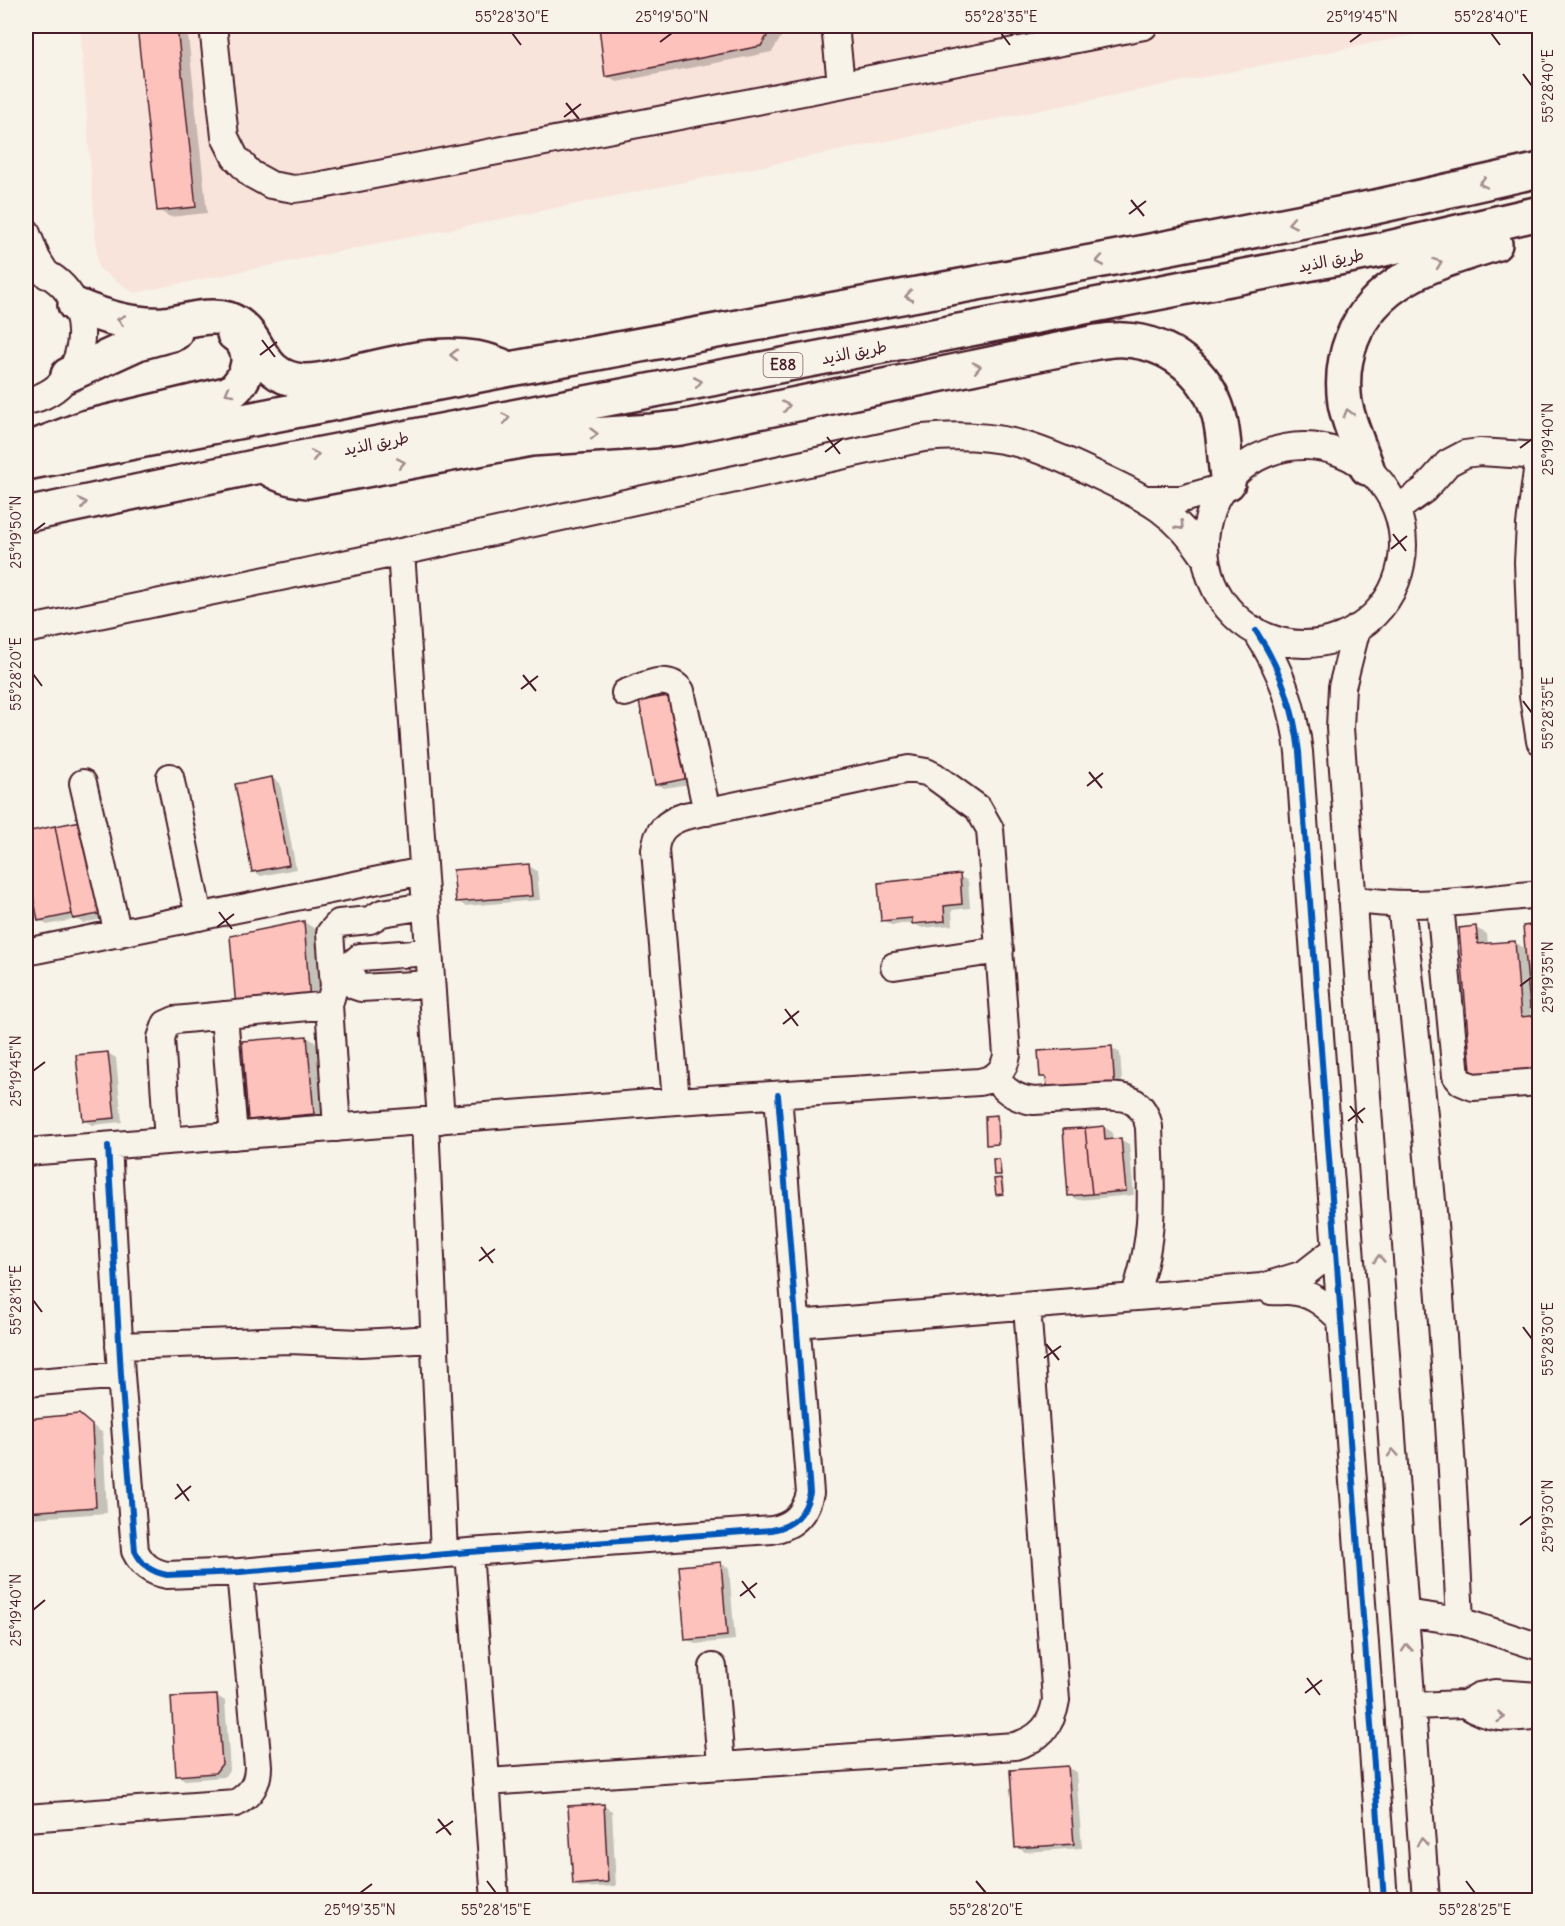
<svg xmlns="http://www.w3.org/2000/svg" width="1565" height="1926" font-family="Delius,'Playpen Sans Arabic',sans-serif">
<rect width="100%" height="100%" fill="#f7f3e8"/>
<filter id="ink" filterUnits="userSpaceOnUse"><feTurbulence type="fractalNoise" baseFrequency=".0167" numOctaves="2"/><feDisplacementMap in="SourceGraphic" scale="12" xChannelSelector="R" yChannelSelector="G"/><feConvolveMatrix kernelMatrix="1 2 1 2 8 2 1 2 1" color-interpolation-filters="sRGB"/></filter>
<g filter="url(#ink)">
<path fill="#f9e4db" d="M 80,26 L 1458,26 L 134,293 L 98,268 Z"/>
<path fill="#0003" d="M 139,26 L 187,26 L 207,213 L 170,217 L 158,210 Z
M 601,26 L 788,26 L 772,52 L 617,82 L 606,76 Z
M 904,26 L 928,26 L 911,29 Z
M 1012,26 L 1073,26 L 1073,27 L 1019,38 L 1014,35 Z
M 641,702 L 697,783 L 664,788 L 656,784 Z
M 272,778 L 280,783 L 296,869 L 261,876 L 253,871 Z
M 91,821 L 117,916 L 83,923 L 76,919 L 47,925 L 39,920 L 26,850 L 26,834 Z
M 529,866 L 537,871 L 540,900 L 465,906 L 457,901 Z
M 959,876 L 968,881 L 970,908 L 952,910 L 953,925 L 922,928 L 913,923 L 891,925 L 883,920 Z
M 304,922 L 315,929 L 321,1008 L 232,938 Z
M 1540,926 L 1540,1012 L 1531,1007 L 1532,1018 L 1485,1088 L 1476,928 L 1487,934 L 1488,945 L 1515,942 L 1527,950 Z
M 307,1037 L 318,1044 L 324,1120 L 261,1126 L 250,1119 Z
M 1112,1048 L 1120,1053 L 1123,1095 L 1048,1080 L 1041,1076 Z
M 108,1053 L 116,1058 L 122,1122 L 92,1125 L 84,1120 Z
M 997,1117 L 999,1118 L 1000,1145 L 990,1145 L 988,1144 Z
M 1104,1127 L 1112,1132 L 1113,1141 L 1121,1140 L 1129,1144 L 1134,1195 L 1078,1200 L 1069,1195 Z
M 999,1160 L 1001,1161 L 1002,1175 L 998,1176 L 996,1174 Z
M 1001,1179 L 1003,1180 L 1005,1194 L 1000,1195 L 998,1194 Z
M 79,1416 L 103,1433 L 107,1513 L 32,1518 L 26,1514 L 26,1420 Z
M 720,1563 L 729,1568 L 735,1640 L 695,1644 L 687,1639 Z
M 217,1696 L 225,1701 L 230,1769 L 224,1777 L 185,1780 L 177,1775 Z
M 1068,1768 L 1076,1772 L 1082,1848 L 1025,1852 L 1017,1847 L 1012,1772 Z
M 604,1806 L 612,1811 L 616,1886 L 582,1888 L 574,1884 Z"/>
<path fill="#fec2bc" stroke="#4a1f2b" stroke-width="1.5" d="M 137,26 L 177,26 L 196,207 L 157,211 Z
M 599,26 L 773,26 L 761,46 L 605,77 Z
M 1010,26 L 1062,26 L 1012,36 Z
M 674,695 L 689,778 L 655,785 L 639,701 Z
M 272,777 L 289,865 L 252,872 L 235,784 Z
M 91,819 L 109,912 L 73,919 L 55,826 Z
M 55,826 L 72,914 L 38,921 L 26,858 L 26,832 Z
M 529,864 L 532,896 L 456,902 L 453,870 Z
M 960,874 L 962,904 L 944,906 L 945,921 L 912,924 L 912,918 L 881,921 L 878,883 Z
M 304,921 L 310,1002 L 236,1008 L 230,936 Z
M 1540,924 L 1540,1007 L 1530,1008 L 1523,926 Z
M 1476,926 L 1478,944 L 1515,941 L 1521,1017 L 1540,1015 L 1540,1076 L 1472,1083 L 1459,928 Z
M 307,1036 L 314,1114 L 248,1120 L 242,1041 Z
M 1112,1046 L 1115,1091 L 1048,1095 L 1046,1077 L 1040,1077 L 1038,1051 Z
M 108,1052 L 115,1118 L 83,1121 L 76,1055 Z
M 997,1115 L 998,1144 L 986,1145 L 985,1116 Z
M 1104,1126 L 1105,1140 L 1121,1138 L 1126,1191 L 1092,1194 L 1085,1128 Z
M 1085,1128 L 1092,1194 L 1068,1196 L 1063,1129 Z
M 993,1159 L 999,1159 L 1001,1175 L 994,1175 Z
M 1001,1178 L 1003,1194 L 996,1195 L 994,1179 Z
M 79,1414 L 92,1425 L 96,1507 L 26,1512 L 26,1419 Z
M 721,1562 L 727,1636 L 685,1640 L 679,1566 Z
M 217,1695 L 222,1764 L 215,1773 L 176,1776 L 171,1697 Z
M 1068,1766 L 1074,1844 L 1015,1848 L 1010,1770 Z
M 604,1804 L 608,1882 L 573,1885 L 568,1806 Z"/>
<g fill="none" stroke-linecap="round" stroke-linejoin="round">
<defs>
<path id="minor" d="M 213,26 L 225,137 L 235,157 L 251,174 L 271,185 L 294,189 L 317,186 L 1144,26
M 835,26 L 841,84
M 26,231 L 37,259 L 47,275
M 26,267 C 100,280 99,388 26,401
M1205 545a99 99 0 1 1 198 0a99 99 0 1 1-198 0Z
M 1539,456 L 1530,525 L 1528,562 L 1533,696 L 1540,741
M 1147,499 L 1182,499 L 1224,487
M 1397,509 L 1424,490 L 1448,463 L 1465,454 L 1480,452 L 1540,456
M 401,552 L 441,1120
M 1357,628 L 1342,687 L 1340,728 L 1426,1900
M 26,630 L 401,552 L 923,438 C 996,431 1034,444 1099,476 C 1148,499 1176,513 1206,559
M 1256,631 C 1281,669 1294,707 1299,752 L 1384,1900
M 625,693 C 643,687 667,672 681,691 L 707,812
M 909,769 L 926,772 L 934,776 L 978,808 L 990,829 L 1007,1055 C 1004,1072 995,1079 979,1082 L 676,1101 L 655,850 C 657,830 667,822 685,816 Z
M 170,777 L 199,917
M 83,783 L 118,934
M 1352,899 C 1415,910 1477,900 1540,894
M 1440,904 L 1456,1076 L 1461,1082 L 1473,1087 L 1540,1082
M 1401,905 C 1430,1143 1449,1382 1460,1621
M 26,952 L 423,871
M 429,952 L 360,957 L 352,964 L 351,978 L 355,986 L 361,988 L 431,984
M 894,966 L 1000,950
M 224,1015 L 234,1136
M 995,1077 C 1005,1092 1017,1099 1034,1101 C 1051,1100 1069,1099 1086,1098 C 1114,1096 1142,1091 1149,1127 C 1151,1189 1156,1238 1134,1297
M 425,1121 L 444,1554
M 337,1128 L 329,1005 L 334,987 L 330,933 L 339,923 L 370,920 L 382,913 L 425,906
M 168,1141 L 161,1038 L 166,1024 L 175,1020 L 329,1005
M 108,1146 L 121,1375 L 135,1551 C 142,1565 151,1572 167,1575 L 240,1572 L 469,1552 L 772,1530 C 794,1526 805,1514 810,1493 L 778,1095
M 26,1152 L 676,1101
M 1271,1291 C 1279,1292 1287,1290 1296,1292 C 1315,1295 1328,1307 1341,1320
M 796,1324 L 1262,1287 L 1304,1274 L 1336,1249
M 119,1346 L 289,1340 L 361,1343 L 434,1339
M 26,1383 L 121,1375
M 469,1552 L 495,1900
M 1405,1613 L 1460,1621 L 1540,1647
M 713,1667 L 721,1764
M 1465,1704 C 1488,1720 1513,1719 1540,1715
M 1412,1706 L 1465,1704 L 1479,1696 L 1495,1693 L 1540,1696
M 487,1782 L 1015,1746 C 1039,1739 1052,1726 1056,1700 L 1027,1306
M 26,1818 L 236,1803 C 251,1794 258,1784 258,1766 L 240,1572"/>
<path id="highway" d="M 75,305 C 103,317 133,326 164,324 C 184,322 208,313 228,319 C 263,331 254,376 302,381 C 317,382 333,377 347,374 C 397,363 451,345 500,365
M 68,375 L 138,343 L 175,333
M 42,444 L 87,427 L 230,393 C 249,378 257,350 234,334
M 26,463 L 510,369 L 1140,253 L 1375,207 L 1540,170
M 264,465 C 278,475 290,479 307,481 L 531,439 L 652,431 L 680,428 L 1097,342 C 1106,341 1116,339 1124,340 C 1169,342 1207,372 1219,415 C 1225,436 1224,461 1228,483
M 1367,468 C 1360,447 1349,425 1345,403 C 1342,382 1344,359 1352,339 C 1376,278 1438,262 1495,244
M 26,515 L 264,465 L 1380,250 L 1540,213"/>
</defs>
<use href="#minor" stroke="#4a1f2b" stroke-width="30"/>
<use href="#highway" stroke="#4a1f2b" stroke-width="38"/>
<use href="#minor" stroke="#f7f3e8" stroke-width="26"/>
<use href="#highway" stroke="#f7f3e8" stroke-width="33"/>
<defs>
<path id="cycleway" d="M 1256,631 C 1281,669 1294,707 1299,752 L 1384,1900
M 108,1146 L 121,1375 L 135,1551 C 142,1565 151,1572 167,1575 L 240,1572 L 469,1552 L 772,1530 C 794,1526 805,1514 810,1493 L 778,1095"/>
</defs>
<use href="#cycleway" stroke="#f7f3e8" stroke-width="10"/>
<use href="#cycleway" stroke="#0057b8" stroke-width="6"/>
</g>
<defs><path id="oneway-chevron" d="M-2-3.5L2.5 0L-2 3.5" fill="none" stroke-width="1.6" stroke-linecap="round" stroke-linejoin="round" transform="scale(1.5)"/></defs>
<g stroke="#a0898a">
<use href="#oneway-chevron" transform="translate(1483 183) rotate(168)"/>
<use href="#oneway-chevron" transform="translate(1292 223) rotate(169)"/>
<use href="#oneway-chevron" transform="translate(1100 261) rotate(170)"/>
<use href="#oneway-chevron" transform="translate(1438 263) rotate(-21)"/>
<use href="#oneway-chevron" transform="translate(909 296) rotate(170)"/>
<use href="#oneway-chevron" transform="translate(121 320) rotate(-169)"/>
<use href="#oneway-chevron" transform="translate(454 355) rotate(-180)"/>
<use href="#oneway-chevron" transform="translate(977 367) rotate(-12)"/>
<use href="#oneway-chevron" transform="translate(698 382) rotate(-11)"/>
<use href="#oneway-chevron" transform="translate(229 392) rotate(151)"/>
<use href="#oneway-chevron" transform="translate(786 406) rotate(-12)"/>
<use href="#oneway-chevron" transform="translate(1348 413) rotate(-106)"/>
<use href="#oneway-chevron" transform="translate(506 418) rotate(-11)"/>
<use href="#oneway-chevron" transform="translate(594 434)"/>
<use href="#oneway-chevron" transform="translate(315 455) rotate(-11)"/>
<use href="#oneway-chevron" transform="translate(401 463) rotate(-11)"/>
<use href="#oneway-chevron" transform="translate(83 503) rotate(-12)"/>
<use href="#oneway-chevron" transform="translate(1180 526) rotate(46)"/>
<use href="#oneway-chevron" transform="translate(1379 1259) rotate(-94)"/>
<use href="#oneway-chevron" transform="translate(1393 1453) rotate(-94)"/>
<use href="#oneway-chevron" transform="translate(1407 1648) rotate(-94)"/>
<use href="#oneway-chevron" transform="translate(1501 1717) rotate(4)"/>
<use href="#oneway-chevron" transform="translate(1422 1842) rotate(-94)"/>
</g>
</g>
<path fill="none" stroke="#4a1f2b" stroke-width="2" d="M 512,33 L 521,45M 1001,33 L 1010,45M 1491,33 L 1500,45M 660,42 L 672,33M 1350,42 L 1362,33M 1523,74 L 1532,86M 566,103 L 579,119M 564,117 L 581,104M 1131,200 L 1144,216M 1129,214 L 1146,201M 262,340 L 275,357M 260,355 L 277,342M 827,437 L 840,454M 1520,448 L 1532,439M 825,452 L 842,439M 33,532 L 45,523M 1393,534 L 1406,551M 1391,549 L 1407,536M 33,674 L 42,686M 523,675 L 536,691M 521,689 L 538,676M 1523,701 L 1532,713M 1089,772 L 1102,788M 1087,786 L 1103,773M 219,912 L 232,929M 217,927 L 234,914M 1520,986 L 1532,977M 785,1009 L 798,1026M 783,1024 L 799,1011M 33,1071 L 45,1062M 1350,1106 L 1363,1123M 1348,1121 L 1365,1108M 481,1247 L 493,1263M 479,1261 L 495,1249M 33,1300 L 42,1312M 1523,1327 L 1532,1339M 1046,1344 L 1059,1360M 1044,1358 L 1061,1346M 177,1484 L 189,1501M 175,1499 L 191,1486M 1520,1525 L 1532,1516M 742,1581 L 755,1598M 740,1596 L 757,1583M 33,1610 L 45,1600M 1307,1678 L 1320,1695M 1305,1693 L 1322,1680M 438,1819 L 451,1835M 436,1833 L 453,1821M 487,1881 L 496,1893M 976,1881 L 986,1893M 1466,1881 L 1475,1893M 360,1893 L 372,1884"/>
<g text-anchor="middle" stroke-width="4.5" stroke-linejoin="round" paint-order="stroke">
<rect fill="#f7f3e8" stroke="#7e5f64" stroke-width="1.5" x="763.5" y="353" width="39" height="24" rx="4.5"/>
<g font-size="15" font-weight="bold" fill="#4a1f2b">
<text x="783" y="370">E88</text>
</g>
<g font-size="16" fill="#4a1f2b" stroke="#f7f3e8">
<text transform="translate(1331 260) rotate(-11)" y="6">طريق الذيد</text>
<text transform="translate(854 352) rotate(-11)" y="6">طريق الذيد</text>
<text transform="translate(376 443) rotate(-11)" y="6">طريق الذيد</text>
</g>
</g>
<rect width="1565" height="1926" fill="none" stroke="#f7f3e8" stroke-width="66"/>
<rect x="33" y="33" width="1499" height="1860" fill="none" stroke="#4a1f2b" stroke-width="2"/>
<g font-size="15" text-anchor="middle" fill="#4a1f2b">
<text x="512" y="22">55°28'30"E</text>
<text x="672" y="22">25°19'50"N</text>
<text x="1001" y="22">55°28'35"E</text>
<text x="1362" y="22">25°19'45"N</text>
<text x="1491" y="22">55°28'40"E</text>
<text transform="translate(1548 86) rotate(-90)" y="5">55°28'40"E</text>
<text transform="translate(1548 439) rotate(-90)" y="5">25°19'40"N</text>
<text transform="translate(16 532) rotate(-90)" y="5">25°19'50"N</text>
<text transform="translate(16 674) rotate(-90)" y="5">55°28'20"E</text>
<text transform="translate(1548 713) rotate(-90)" y="5">55°28'35"E</text>
<text transform="translate(1548 977) rotate(-90)" y="5">25°19'35"N</text>
<text transform="translate(16 1071) rotate(-90)" y="5">25°19'45"N</text>
<text transform="translate(16 1300) rotate(-90)" y="5">55°28'15"E</text>
<text transform="translate(1548 1339) rotate(-90)" y="5">55°28'30"E</text>
<text transform="translate(1548 1516) rotate(-90)" y="5">25°19'30"N</text>
<text transform="translate(16 1610) rotate(-90)" y="5">25°19'40"N</text>
<text x="360" y="1915">25°19'35"N</text>
<text x="496" y="1915">55°28'15"E</text>
<text x="986" y="1915">55°28'20"E</text>
<text x="1475" y="1915">55°28'25"E</text>
</g>
</svg>
